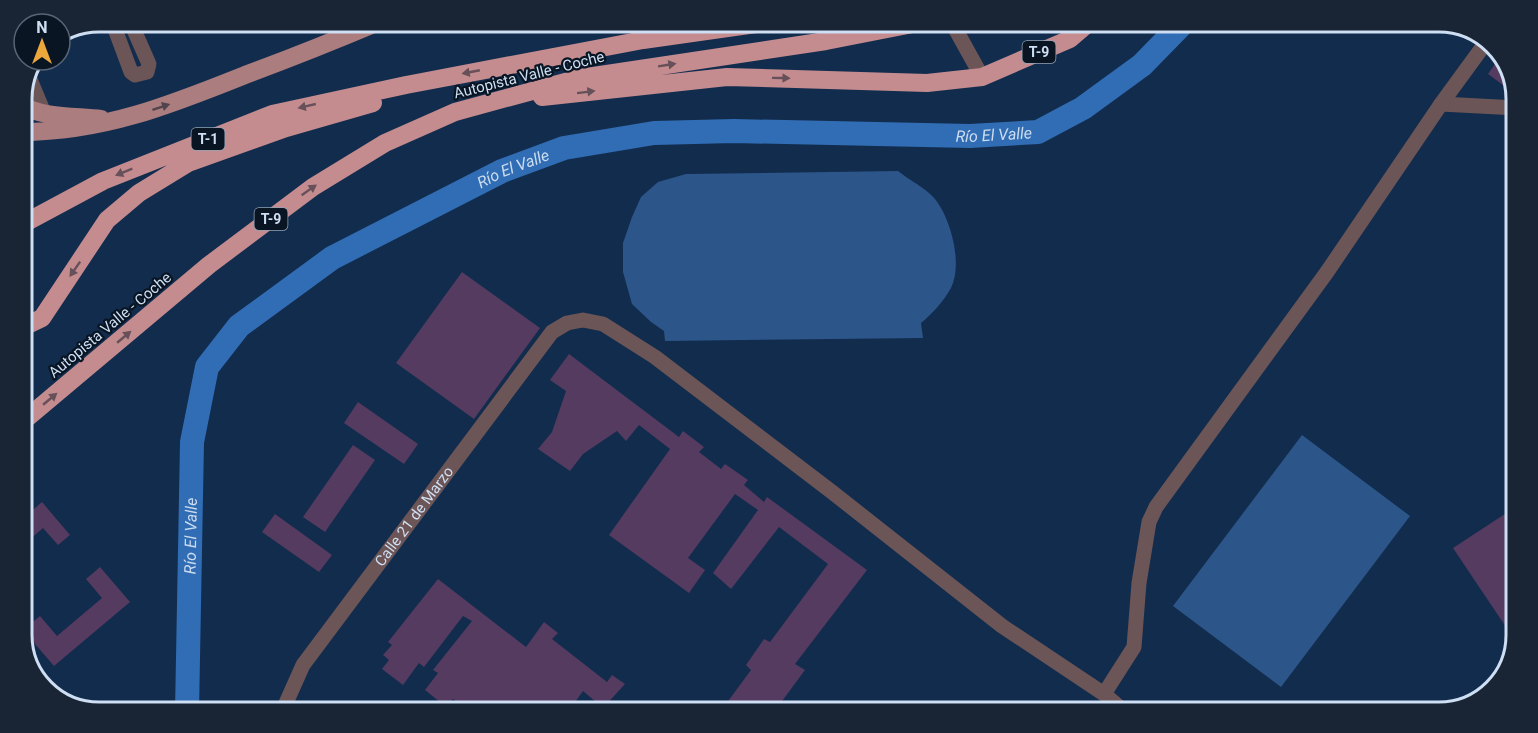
<svg xmlns="http://www.w3.org/2000/svg" width="1538" height="733" font-family="Roboto,sans-serif">
<rect width="100%" height="100%" fill="#122c4d"/>
<path fill="#2c5589" d="M 898,171 C 909,180 926,188 935,199 C 951,219 963,264 951,288 C 943,302 933,313 921,323 L 923,338 L 665,341 L 664,331 L 651,322 L 632,304 L 623,272 L 623,243 L 632,217 L 641,197 L 658,182 L 686,174 Z
M 1302,435 L 1410,516 L 1281,687 L 1173,606 Z"/>
<g fill="none" stroke-linecap="round" stroke-linejoin="round">
<path stroke="#316db4" stroke-width="24" id="s1" d="M 187,712 L 192,442 L 207,367 L 239,326 L 332,258 L 502,171 L 564,148 L 654,133 L 734,131 L 970,136 L 1038,132 L 1083,108 L 1142,65 L 1185,21"/>
</g>
<path fill="#543b5f" d="M 1502,54 L 1512,81 L 1507,88 L 1488,74 Z
M 462,272 L 540,328 L 474,419 L 396,363 Z
M 569,354 L 679,437 L 683,431 L 704,447 L 699,452 L 721,469 L 725,464 L 748,480 L 744,485 L 764,502 L 767,497 L 867,570 L 795,664 L 805,670 L 774,712 L 720,712 L 751,670 L 746,665 L 764,639 L 770,642 L 828,564 L 779,527 L 731,589 L 713,573 L 758,510 L 735,494 L 688,558 L 705,570 L 689,593 L 609,535 L 670,449 L 639,425 L 626,441 L 617,431 L 583,454 L 570,471 L 538,449 L 552,432 L 566,391 L 550,380 Z
M 358,402 L 418,444 L 404,464 L 344,423 Z
M 353,445 L 375,460 L 325,532 L 303,517 Z
M 42,502 L 70,535 L 58,545 L 43,528 L 21,547 L 21,520 Z
M 1511,510 L 1510,609 L 1510,633 L 1453,548 Z
M 275,514 L 332,555 L 319,572 L 262,532 Z
M 100,567 L 130,602 L 54,666 L 23,630 L 40,616 L 57,636 L 102,598 L 86,579 Z
M 438,579 L 526,647 L 544,622 L 558,633 L 552,639 L 607,682 L 612,675 L 625,684 L 603,708 L 583,691 L 568,712 L 470,712 L 453,699 L 446,707 L 425,690 L 438,673 L 433,670 L 472,621 L 463,616 L 424,667 L 419,663 L 403,685 L 382,669 L 389,660 L 383,655 L 392,645 L 388,642 Z"/>
<g fill="none" stroke-linecap="round" stroke-linejoin="round">
<g stroke="#6c5556" stroke-width="15">
<path d="M 112,21 L 131,72 L 135,75 L 147,72 L 149,64 L 130,21"/>
<path d="M 951,21 L 982,77"/>
<path d="M 29,77 L 44,113"/>
<path d="M 1441,104 L 1517,108"/>
<path d="M 1104,694 L 1134,647 L 1139,583 L 1149,522 L 1156,507 L 1327,272 L 1441,104 L 1487,41"/>
<path id="s2" d="M 282,712 L 303,665 L 552,332 L 567,323 L 583,320 L 603,324 L 655,357 L 832,492 L 1002,626 L 1104,694 L 1125,712"/>
</g>
<path stroke="#ab7d7f" stroke-width="18" d="M 21,105 C 43,118 76,116 101,119
M 21,132 C 103,132 170,105 245,75 C 291,58 336,40 381,21"/>
<path stroke="#c48c8f" stroke-width="18" d="M 542,97 L 727,77 L 927,83 L 982,77 L 1070,39 L 1091,21
M 21,225 L 103,181 L 272,114 L 406,85 L 643,40 L 777,21
M 21,328 L 42,318 L 107,220 L 139,193 L 188,163 L 286,128 L 373,103
M 21,423 L 209,265 L 313,187 L 385,143 L 455,112 L 580,78 L 826,41 L 928,21"/>
</g>
<defs><path id="oneway-solid" d="M-6-.8H1V-3.2L6.5 0L1 3.2V.8H-6Z" transform="scale(1.5)"/></defs>
<g fill="#665059">
<use href="#oneway-solid" transform="translate(667 65) rotate(-9)"/>
<use href="#oneway-solid" transform="translate(471 72) rotate(169)"/>
<use href="#oneway-solid" transform="translate(781 78) rotate(1)"/>
<use href="#oneway-solid" transform="translate(586 92) rotate(-7)"/>
<use href="#oneway-solid" transform="translate(307 106) rotate(167)"/>
<use href="#oneway-solid" transform="translate(124 172) rotate(158)"/>
<use href="#oneway-solid" transform="translate(309 190) rotate(-35)"/>
<use href="#oneway-solid" transform="translate(75 269) rotate(125)"/>
<use href="#oneway-solid" transform="translate(124 337) rotate(-40)"/>
<use href="#oneway-solid" transform="translate(50 399) rotate(-40)"/>
</g>
<use fill="#52444c" href="#oneway-solid" transform="translate(161 107) rotate(-18)"/>
<g text-anchor="middle" stroke-width="4.5" stroke-linejoin="round" paint-order="stroke">
<g fill="#091523" stroke="#93a2b5" stroke-width="1.5">
<rect x="1022.5" y="41" width="33" height="22" rx="4.5"/>
<rect x="191.5" y="128" width="33" height="22" rx="4.5"/>
<rect x="254.5" y="208" width="33" height="22" rx="4.5"/>
</g>
<g font-size="14" font-weight="bold" fill="#cedef3">
<text x="1039" y="57">T-9</text>
<text x="208" y="144">T-1</text>
<text x="271" y="224">T-9</text>
</g>
<g font-size="15" fill="#cedef3" stroke="#091523">
<text transform="translate(529 75) rotate(-14)" y="5">Autopista Valle - Coche</text>
<text transform="translate(110 325) rotate(-40)" y="5">Autopista Valle - Coche</text>
<text dy="5" stroke="none"><textPath href="#s2" startOffset="237">Calle 21 de Marzo</textPath></text>
</g>
<g font-size="16" font-style="italic" fill="#ccdcef" stroke="#091523">
<text dy="6" stroke="none"><textPath href="#s1" startOffset="1202">Río El Valle</textPath></text>
<text dy="6" stroke="none"><textPath href="#s1" startOffset="716">Río El Valle</textPath></text>
<text dy="6" stroke="none"><textPath href="#s1" startOffset="176">Río El Valle</textPath></text>
</g>
</g>
<path d="M0 0H1538V733H0ZM99 32H1439A67 67 0 0 1 1506 99V635A67 67 0 0 1 1439 702H99A67 67 0 0 1 32 635V99A67 67 0 0 1 99 32Z" fill="#192534" fill-rule="evenodd"/>
<path fill="none" stroke="#cedef3" stroke-width="3" d="M99 32H1439A67 67 0 0 1 1506 99V635A67 67 0 0 1 1439 702H99A67 67 0 0 1 32 635V99A67 67 0 0 1 99 32Z"/>
<g transform="translate(42 42)"><circle r="28" fill="#091523" stroke="#586576" stroke-width="1.5"/>
<path d="M0-4.5L10 22L0 15L-10 22Z" fill="#eda83b"/>
<text y="-9" font-size="16" font-weight="bold" text-anchor="middle" fill="#cedef3">N</text>
</g>
</svg>
